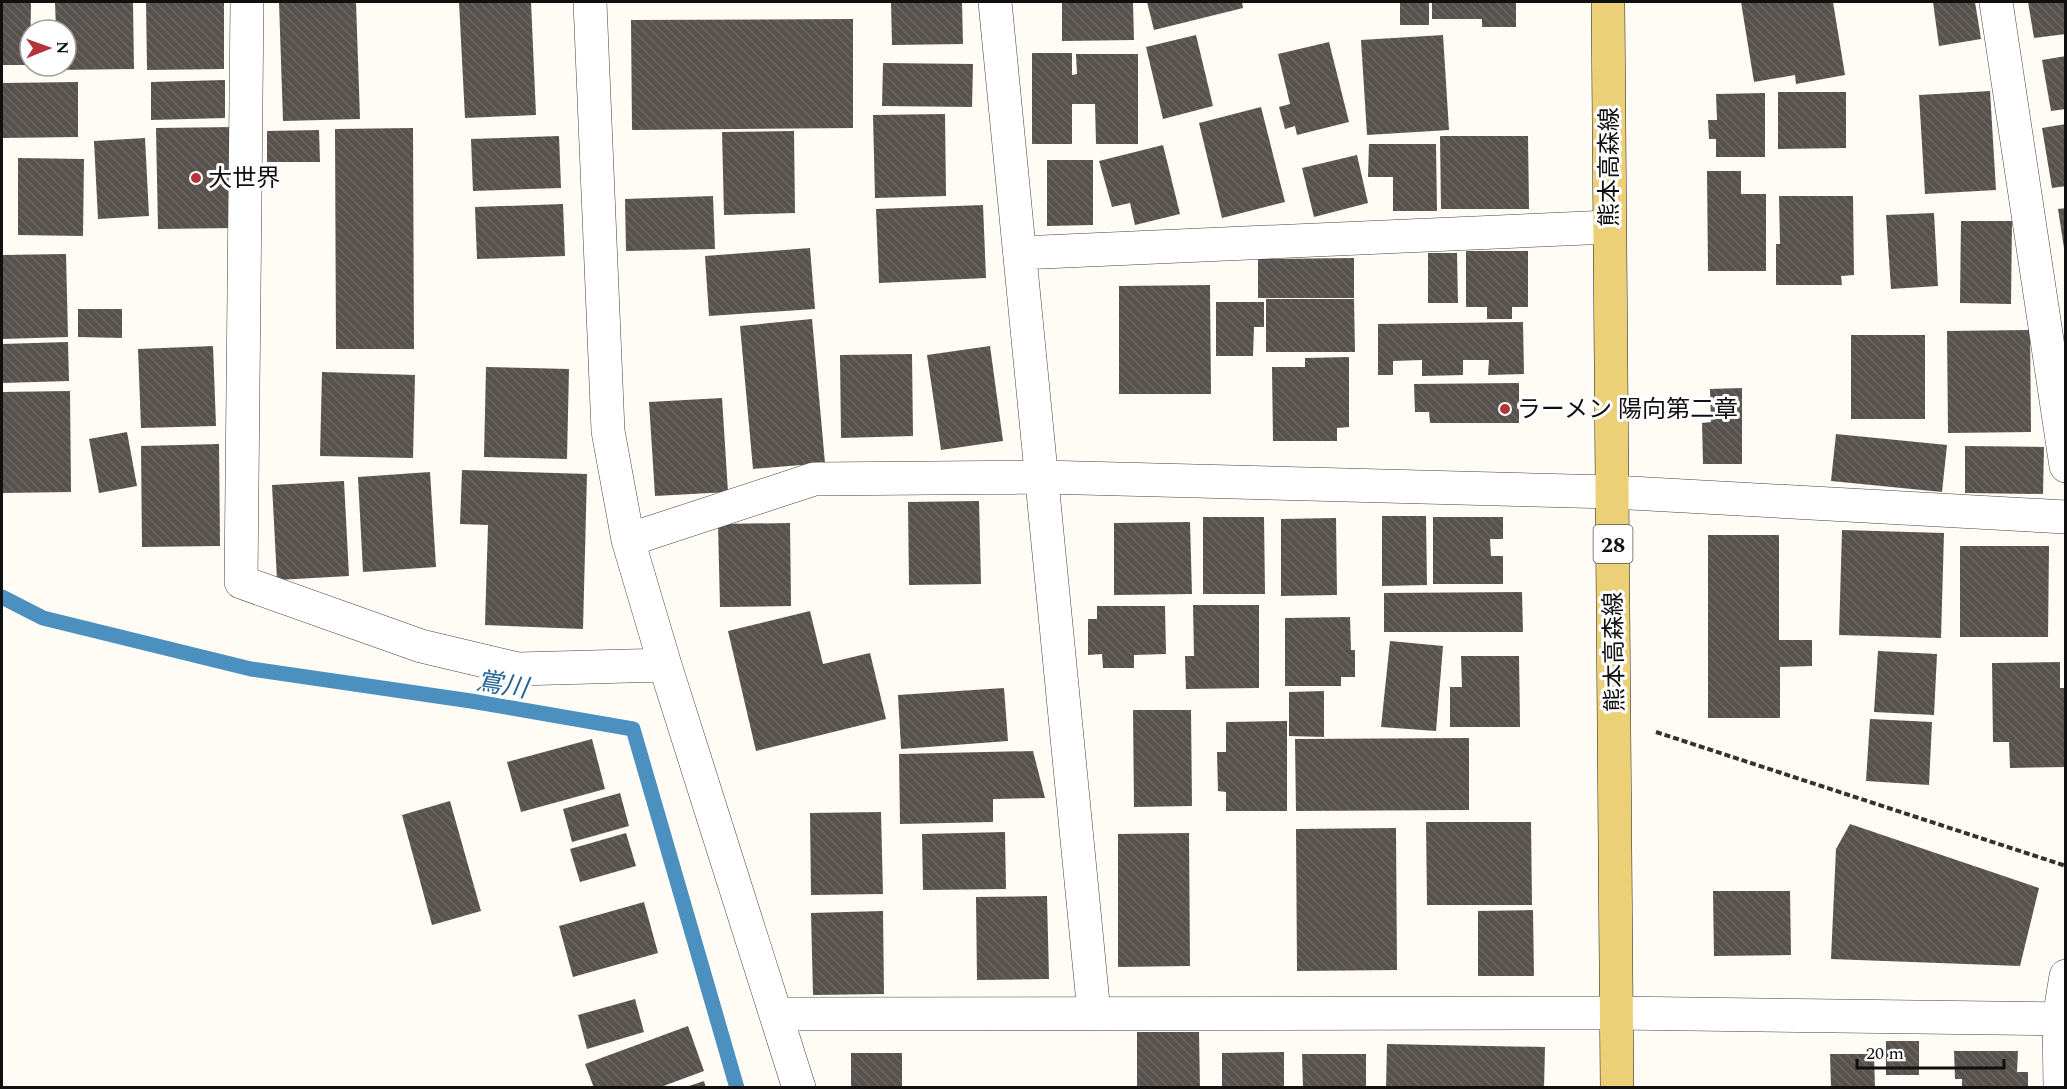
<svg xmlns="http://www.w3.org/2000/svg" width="2067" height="1089" font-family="Spectral,'Noto Sans JP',serif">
<defs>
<pattern id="building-back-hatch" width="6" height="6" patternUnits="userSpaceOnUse" patternTransform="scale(1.5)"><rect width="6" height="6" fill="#58524d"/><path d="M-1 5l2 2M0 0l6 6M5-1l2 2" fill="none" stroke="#6b6662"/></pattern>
</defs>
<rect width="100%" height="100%" fill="#fefcf4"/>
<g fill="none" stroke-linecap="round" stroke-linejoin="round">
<path stroke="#4c90c0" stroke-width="15" d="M 2,597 L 43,618 L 251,669 L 471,701 L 633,729 L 737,1088"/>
</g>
<path fill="url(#building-back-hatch)" d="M 2,2 L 31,2 L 30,65 L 2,65 Z
M 55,2 L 133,2 L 134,69 L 56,70 L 56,66 L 66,66 L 66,30 L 56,30 Z
M 146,2 L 224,2 L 224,69 L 147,70 Z
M 279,2 L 356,2 L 360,119 L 283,121 Z
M 459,2 L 531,2 L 536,115 L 465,118 Z
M 891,2 L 962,2 L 963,44 L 892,45 Z
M 1062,2 L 1133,2 L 1134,40 L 1062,41 Z
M 1147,2 L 1242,2 L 1243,8 L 1154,30 Z
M 1400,2 L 1429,2 L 1429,25 L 1400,25 Z
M 1432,2 L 1516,2 L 1516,27 L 1482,27 L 1482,19 L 1432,19 Z
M 1741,2 L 1833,2 L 1845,75 L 1796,84 L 1795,75 L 1754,82 Z
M 1933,2 L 1975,2 L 1981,39 L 1939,46 Z
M 2028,2 L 2066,2 L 2066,34 L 2034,38 Z
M 853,19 L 853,128 L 632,130 L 631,20 Z
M 1196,35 L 1213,106 L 1163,119 L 1146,47 Z
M 1443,35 L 1449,130 L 1367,135 L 1361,40 Z
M 1329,42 L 1349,122 L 1297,135 L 1295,126 L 1285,129 L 1279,107 L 1290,104 L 1278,54 Z
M 1032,53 L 1072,53 L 1072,75 L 1077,74 L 1076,54 L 1138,54 L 1138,144 L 1096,144 L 1095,104 L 1072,104 L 1072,144 L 1032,144 Z
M 2066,56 L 2066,109 L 2051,111 L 2042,60 Z
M 883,63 L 973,64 L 972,107 L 882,106 Z
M 225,80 L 225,118 L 151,120 L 151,82 Z
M 78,82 L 78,137 L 2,138 L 2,83 Z
M 1990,91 L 1996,190 L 1925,194 L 1919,95 Z
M 1778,92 L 1846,92 L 1846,148 L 1778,149 Z
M 1765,93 L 1765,157 L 1716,157 L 1716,139 L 1709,139 L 1708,120 L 1717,120 L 1716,94 Z
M 1261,107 L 1285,202 L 1222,218 L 1199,123 Z
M 945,114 L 946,196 L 875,198 L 873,115 Z
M 2066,124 L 2066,186 L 2052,188 L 2042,128 Z
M 234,127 L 235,228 L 158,229 L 156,128 Z
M 413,128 L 414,349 L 336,349 L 335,129 Z
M 319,130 L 320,162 L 267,162 L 267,131 Z
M 794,131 L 795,213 L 724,215 L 722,132 Z
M 559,136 L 561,188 L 473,191 L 471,139 Z
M 1440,136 L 1528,136 L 1529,209 L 1441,209 Z
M 145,138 L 149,216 L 98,219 L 94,141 Z
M 1369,144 L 1436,144 L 1437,211 L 1393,211 L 1393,177 L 1368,177 Z
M 1163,145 L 1180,214 L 1135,225 L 1130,203 L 1112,207 L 1099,161 Z
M 1357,155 L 1368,203 L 1314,217 L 1302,168 Z
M 18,158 L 84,159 L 83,236 L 18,235 Z
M 1047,160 L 1093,160 L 1093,225 L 1047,226 Z
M 1707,171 L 1741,171 L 1741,194 L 1766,194 L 1766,271 L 1708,271 Z
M 713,196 L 715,249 L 626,251 L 625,199 Z
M 1779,196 L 1853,196 L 1854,275 L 1841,276 L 1842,285 L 1776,285 L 1776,244 L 1780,244 Z
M 563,204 L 565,256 L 477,259 L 475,207 Z
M 983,205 L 986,278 L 879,283 L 876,209 Z
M 2066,208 L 2066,248 L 2064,248 L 2058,209 Z
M 1934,213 L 1938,286 L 1891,289 L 1886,215 Z
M 1961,221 L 2012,221 L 2011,304 L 1960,303 Z
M 810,248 L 815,309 L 709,316 L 705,256 Z
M 1466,251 L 1528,251 L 1528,307 L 1512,307 L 1512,319 L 1487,319 L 1487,307 L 1466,307 Z
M 1428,253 L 1457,253 L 1458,303 L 1428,303 Z
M 66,254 L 68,337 L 2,339 L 2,255 Z
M 1354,258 L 1354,298 L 1258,298 L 1258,259 Z
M 1210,285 L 1211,394 L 1119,394 L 1119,286 Z
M 1266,299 L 1354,299 L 1355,352 L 1266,352 Z
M 1216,302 L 1264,302 L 1264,327 L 1254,327 L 1253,356 L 1216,356 Z
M 78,309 L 122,309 L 122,338 L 78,337 Z
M 812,319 L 825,463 L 753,469 L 740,326 Z
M 1523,322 L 1524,374 L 1488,375 L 1489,360 L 1463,360 L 1463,375 L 1422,376 L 1422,360 L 1393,361 L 1393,375 L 1378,375 L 1378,324 Z
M 2030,330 L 2031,432 L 1948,433 L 1947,331 Z
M 1851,335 L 1925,335 L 1925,419 L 1851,419 Z
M 68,342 L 69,381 L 2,383 L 2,344 Z
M 213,346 L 216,426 L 141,428 L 138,349 Z
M 990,346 L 1003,441 L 941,450 L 927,355 Z
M 912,354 L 913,436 L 841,438 L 840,355 Z
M 1349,357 L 1349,427 L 1337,428 L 1337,441 L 1273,441 L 1272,367 L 1305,367 L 1305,358 Z
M 486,367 L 569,369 L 567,459 L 484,457 Z
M 322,372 L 415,375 L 413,458 L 320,456 Z
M 1519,383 L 1519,423 L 1430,423 L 1429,412 L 1415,412 L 1414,384 Z
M 1742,388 L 1742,464 L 1703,464 L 1702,423 L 1711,422 L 1710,389 Z
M 70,391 L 71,492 L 2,493 L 2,392 Z
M 722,398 L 728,492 L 655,496 L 649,402 Z
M 127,432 L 137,486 L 99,493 L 89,439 Z
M 1836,434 L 1947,445 L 1942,492 L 1831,481 Z
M 219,444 L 220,546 L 142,547 L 141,446 Z
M 1965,446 L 2044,447 L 2043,494 L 1965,493 Z
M 462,470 L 587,474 L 583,629 L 485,625 L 488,525 L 460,524 Z
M 430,472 L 436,567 L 363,572 L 358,477 Z
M 344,481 L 349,576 L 277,580 L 272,485 Z
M 979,501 L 981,584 L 909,585 L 908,502 Z
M 1382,516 L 1426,516 L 1427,585 L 1382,586 Z
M 1203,517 L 1264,517 L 1265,594 L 1203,594 Z
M 1433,517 L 1503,517 L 1503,539 L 1490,539 L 1491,556 L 1503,556 L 1503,584 L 1433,584 Z
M 1336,518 L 1337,595 L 1281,596 L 1281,519 Z
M 1190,522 L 1192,594 L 1114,595 L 1114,523 Z
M 790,523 L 791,606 L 720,607 L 718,524 Z
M 1842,530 L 1944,533 L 1941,638 L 1839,635 Z
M 1708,535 L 1779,535 L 1779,640 L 1812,640 L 1812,666 L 1780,667 L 1780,718 L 1708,718 Z
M 1960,546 L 2049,546 L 2048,637 L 1960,637 Z
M 1522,592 L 1523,632 L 1384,632 L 1384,593 Z
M 1193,605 L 1259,605 L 1259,688 L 1186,689 L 1185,656 L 1194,656 Z
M 1097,606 L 1165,606 L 1166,654 L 1134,655 L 1134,668 L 1103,668 L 1102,654 L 1088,655 L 1088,619 L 1097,619 Z
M 810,611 L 823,664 L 870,653 L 886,719 L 756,751 L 728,631 Z
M 1350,617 L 1351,650 L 1355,650 L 1355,677 L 1341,677 L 1341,686 L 1285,686 L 1285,618 Z
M 1390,641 L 1443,646 L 1436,731 L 1381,727 Z
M 1878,651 L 1937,654 L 1934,715 L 1874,712 Z
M 1461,656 L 1519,656 L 1520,727 L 1450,727 L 1450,687 L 1462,687 Z
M 2060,662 L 2060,688 L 2066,688 L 2066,767 L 2010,768 L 2009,742 L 1993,742 L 1992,663 Z
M 1004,688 L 1008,741 L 901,749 L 898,695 Z
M 1324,691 L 1324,737 L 1289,736 L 1289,692 Z
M 1133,710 L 1191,710 L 1192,806 L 1134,807 Z
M 1870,719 L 1932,722 L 1929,785 L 1866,781 Z
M 1287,721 L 1287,811 L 1226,811 L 1226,792 L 1218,791 L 1217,752 L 1226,752 L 1226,722 Z
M 1469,738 L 1469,810 L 1296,811 L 1295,739 Z
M 592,739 L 605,789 L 521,812 L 507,762 Z
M 1033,751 L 1045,798 L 993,799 L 993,822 L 900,824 L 899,754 Z
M 620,793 L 629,826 L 572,842 L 563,809 Z
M 450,801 L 481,911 L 432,925 L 402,815 Z
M 881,812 L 883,894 L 811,895 L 810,813 Z
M 1426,822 L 1531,822 L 1532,905 L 1427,905 Z
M 1850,824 L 2039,888 L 2020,966 L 1831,959 L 1836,849 Z
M 1396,828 L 1397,970 L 1297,971 L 1296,829 Z
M 1005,832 L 1006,889 L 923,890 L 922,834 Z
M 626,833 L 636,866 L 580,882 L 570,849 Z
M 1189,833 L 1190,966 L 1118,967 L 1118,834 Z
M 1713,891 L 1790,891 L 1791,955 L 1714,956 Z
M 1047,896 L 1049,979 L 977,980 L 976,897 Z
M 644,902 L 658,953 L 573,977 L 559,926 Z
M 1533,910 L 1534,976 L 1478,976 L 1478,911 Z
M 883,911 L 884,994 L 813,995 L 811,913 Z
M 635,999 L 644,1032 L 587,1049 L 578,1015 Z
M 688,1026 L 704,1071 L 658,1088 L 594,1088 L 585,1064 Z
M 1137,1032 L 1199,1032 L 1200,1088 L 1137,1088 Z
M 1886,1041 L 1919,1041 L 1919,1075 L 1886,1075 Z
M 1387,1044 L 1545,1047 L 1544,1088 L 1386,1088 Z
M 1954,1051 L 2018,1051 L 2017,1072 L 2028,1072 L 2028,1088 L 1962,1088 L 1962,1079 L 1955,1079 Z
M 1284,1052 L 1284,1088 L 1222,1088 L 1222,1053 Z
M 851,1053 L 902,1053 L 902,1088 L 851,1088 Z
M 1302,1054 L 1366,1054 L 1366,1088 L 1303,1088 Z
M 1830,1054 L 1874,1054 L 1875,1088 L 1831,1088 Z
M 704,1081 L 706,1088 L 686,1088 L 686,1087 Z"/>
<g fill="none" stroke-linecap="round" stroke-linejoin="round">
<defs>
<path id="minor" d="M 247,2 L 241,582 L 421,646 L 518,669 L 665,665
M 590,2 L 608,431 L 628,540 L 665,665 L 799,1088
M 995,2 L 1094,1013
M 1996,2 L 2066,466
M 1020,253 L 1609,227
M 628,540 L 814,479 L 1042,477 L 1612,492 L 2066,517
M 776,1014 L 1617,1013 L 2066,1019
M 2060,1088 L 2059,1019 L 2066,976"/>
<path id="primary" d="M 1608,2 L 1617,1088"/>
</defs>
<use href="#minor" stroke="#434343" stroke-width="34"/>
<use href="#primary" stroke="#212121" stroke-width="34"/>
<path stroke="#323232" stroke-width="4" stroke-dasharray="6 3" stroke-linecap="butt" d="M 1656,732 L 2066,866"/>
<use href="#minor" stroke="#fff" stroke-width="33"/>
<use href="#primary" stroke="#ebd078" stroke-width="33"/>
</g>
<g fill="#b3353a" stroke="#fff" stroke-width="2">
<circle cx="196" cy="178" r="6"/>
<circle cx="1505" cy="409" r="6"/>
</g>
<g text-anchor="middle" stroke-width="6" stroke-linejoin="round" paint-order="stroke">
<rect fill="#fff" stroke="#585858" stroke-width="1.5" x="1593.5" y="525" width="39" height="38" rx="4.5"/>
<g font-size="22" font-weight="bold" fill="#101010">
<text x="1613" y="552">28</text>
</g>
<g font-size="24" fill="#101010" stroke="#fff">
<text transform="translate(1609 167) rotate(-90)" y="8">熊本高森線</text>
<text transform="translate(1614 652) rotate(-91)" y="8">熊本高森線</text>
</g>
<g font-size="24" fill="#101010" stroke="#fff" text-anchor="start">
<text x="208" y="186">大世界</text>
<text x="1517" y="417">ラーメン 陽向第二章</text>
</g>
<g font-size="26" font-style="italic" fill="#256396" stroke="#fff">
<text transform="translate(502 684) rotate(9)" y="9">鴬川</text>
</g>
</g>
<rect width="2067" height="1089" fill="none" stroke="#101010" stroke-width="6"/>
<g transform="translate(48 48) rotate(89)"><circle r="28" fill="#ffffff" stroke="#9f9f9f" stroke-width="1.5"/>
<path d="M0-4.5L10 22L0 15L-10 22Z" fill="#b3353a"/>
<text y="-9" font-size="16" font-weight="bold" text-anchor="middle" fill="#101010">N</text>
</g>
<path d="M1857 1059v9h147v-9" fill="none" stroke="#101010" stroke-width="3"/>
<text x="1866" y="1059" font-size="18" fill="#101010" stroke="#ffffff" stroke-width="4.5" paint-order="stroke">20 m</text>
</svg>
